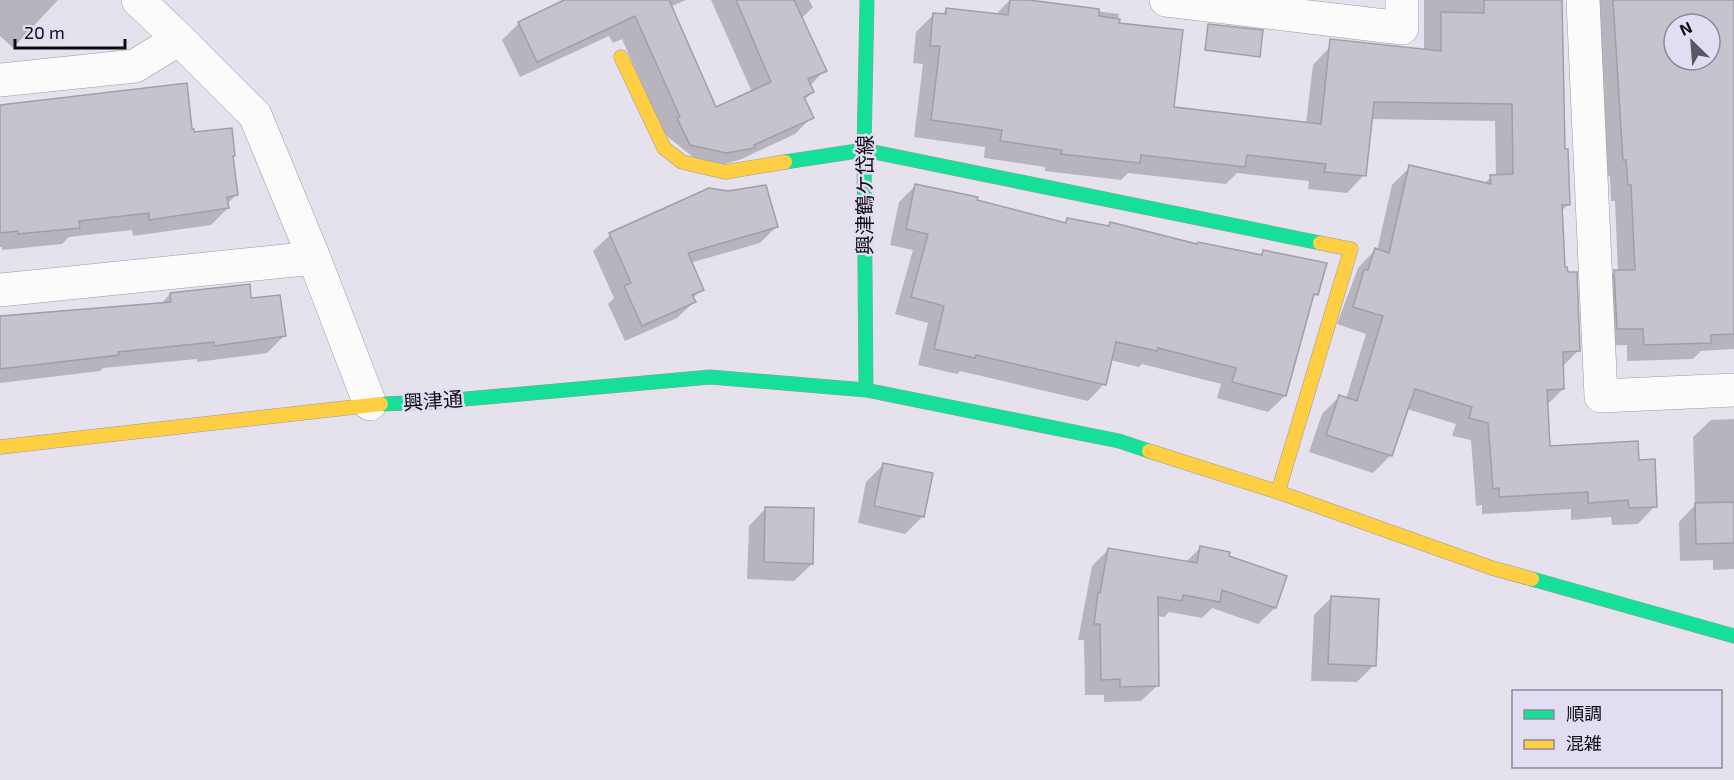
<svg xmlns="http://www.w3.org/2000/svg" width="1734" height="780" font-family="'Exo 2','Noto Sans JP',sans-serif">
<rect width="100%" height="100%" fill="#e5e2ee"/>
<path fill="#0003" fill-rule="evenodd" d="M 0,0 L 58,0 L 13,48 L 0,36 Z
M 568,0 L 686,0 L 670,7 L 715,109 L 752,92 L 711,0 L 809,0 L 813,7 L 801,19 L 825,70 L 810,86 L 813,92 L 804,100 L 812,117 L 795,134 L 742,159 L 708,169 L 663,133 L 622,39 L 613,43 L 609,36 L 520,77 L 502,40 L 519,23 Z
M 1010,0 L 1119,14 L 1117,24 L 1172,109 L 1306,123 L 1313,65 L 1330,47 L 1424,51 L 1424,0 L 1561,0 L 1564,151 L 1568,204 L 1561,212 L 1563,269 L 1579,350 L 1562,367 L 1563,389 L 1546,406 L 1548,448 L 1638,461 L 1655,506 L 1638,524 L 1612,525 L 1611,517 L 1571,520 L 1571,509 L 1482,514 L 1482,505 L 1476,506 L 1471,440 L 1452,436 L 1456,424 L 1407,409 L 1390,456 L 1373,473 L 1309,452 L 1322,414 L 1339,397 L 1346,399 L 1366,334 L 1337,324 L 1358,268 L 1375,250 L 1377,251 L 1392,185 L 1410,167 L 1484,184 L 1491,177 L 1496,176 L 1495,121 L 1370,119 L 1364,175 L 1347,193 L 1308,189 L 1309,181 L 1237,173 L 1226,184 L 1128,173 L 1121,180 L 1045,171 L 1045,167 L 984,158 L 985,147 L 914,137 L 923,64 L 913,63 L 916,32 L 934,14 L 941,15 L 947,9 L 995,15 Z
M 1596,0 L 1734,0 L 1734,349 L 1701,351 L 1693,359 L 1627,361 L 1627,345 L 1600,346 L 1598,289 L 1615,272 L 1618,272 L 1615,201 L 1611,201 L 1610,176 L 1607,177 ZM 1674,24 L 1710,24 L 1710,60 L 1674,60 Z
M 186,85 L 191,131 L 193,134 L 231,157 L 237,194 L 227,204 L 228,208 L 211,225 L 133,236 L 132,230 L 69,237 L 62,244 L 2,250 L 2,247 L 0,247 L 0,105 Z
M 916,185 L 1063,224 L 1067,219 L 1107,227 L 1111,223 L 1197,245 L 1259,256 L 1263,252 L 1316,294 L 1311,299 L 1285,396 L 1268,412 L 1217,398 L 1221,384 L 1142,364 L 1139,367 L 1110,360 L 1104,384 L 1088,401 L 960,371 L 957,374 L 918,365 L 928,323 L 895,314 L 913,250 L 890,245 L 899,202 Z
M 777,226 L 760,243 L 690,263 L 702,289 L 692,299 L 694,302 L 677,318 L 625,341 L 608,304 L 614,298 L 593,251 L 610,235 Z
M 170,294 L 250,300 L 284,336 L 267,353 L 197,362 L 197,359 L 103,368 L 100,371 L 0,383 L 0,318 L 160,305 Z
M 1734,419 L 1734,569 L 1713,570 L 1713,560 L 1680,561 L 1679,522 L 1695,505 L 1693,437 L 1711,420 Z
M 883,465 L 923,516 L 905,534 L 858,523 L 866,482 Z
M 766,508 L 812,564 L 794,581 L 747,579 L 749,526 Z
M 1201,547 L 1286,577 L 1275,608 L 1258,624 L 1212,608 L 1202,618 L 1169,612 L 1164,617 L 1157,616 L 1158,685 L 1141,701 L 1104,702 L 1104,695 L 1085,695 L 1084,640 L 1078,640 L 1092,566 L 1109,549 L 1186,562 Z
M 1331,598 L 1374,665 L 1357,682 L 1311,681 L 1314,615 Z"/>
<path fill="#c6c3cf" stroke="#a09ea7" stroke-width="1.5" fill-rule="evenodd" d="M 564,0 L 669,0 L 716,107 L 771,82 L 736,0 L 794,0 L 827,71 L 808,79 L 814,92 L 804,97 L 814,118 L 754,145 L 755,148 L 726,153 L 690,145 L 677,118 L 680,117 L 635,16 L 537,62 L 518,22 Z
M 1010,0 L 1029,0 L 1099,9 L 1099,16 L 1120,19 L 1119,23 L 1183,30 L 1174,107 L 1321,124 L 1330,39 L 1441,51 L 1441,12 L 1484,13 L 1484,0 L 1562,0 L 1565,149 L 1568,149 L 1570,205 L 1562,205 L 1565,267 L 1567,267 L 1568,272 L 1577,272 L 1580,351 L 1563,352 L 1564,389 L 1547,390 L 1550,446 L 1638,441 L 1639,460 L 1655,459 L 1657,507 L 1629,508 L 1628,500 L 1588,503 L 1588,492 L 1499,497 L 1499,488 L 1493,489 L 1488,423 L 1469,418 L 1472,407 L 1415,389 L 1392,456 L 1326,435 L 1339,395 L 1357,401 L 1383,316 L 1353,307 L 1364,270 L 1368,270 L 1375,248 L 1389,253 L 1409,165 L 1491,184 L 1490,175 L 1513,174 L 1512,104 L 1374,102 L 1366,176 L 1324,172 L 1326,164 L 1247,155 L 1245,167 L 1141,155 L 1140,163 L 1061,154 L 1062,150 L 1000,141 L 1002,130 L 931,120 L 940,46 L 930,46 L 933,13 L 946,14 L 946,8 L 1008,15 Z
M 1613,0 L 1734,0 L 1734,334 L 1711,335 L 1711,343 L 1644,345 L 1643,329 L 1617,329 L 1614,270 L 1635,270 L 1631,185 L 1628,185 L 1626,160 L 1623,160 ZM 1674,24 L 1710,24 L 1710,60 L 1674,60 Z
M 1208,24 L 1263,30 L 1260,57 L 1205,50 Z
M 187,83 L 192,129 L 194,129 L 194,132 L 232,128 L 235,156 L 233,156 L 238,195 L 227,197 L 229,208 L 149,220 L 149,213 L 79,221 L 80,228 L 18,234 L 18,231 L 0,233 L 0,105 Z
M 915,184 L 978,197 L 977,200 L 1066,223 L 1067,218 L 1109,226 L 1110,222 L 1197,244 L 1198,242 L 1262,255 L 1263,250 L 1327,263 L 1318,295 L 1314,294 L 1286,396 L 1232,382 L 1236,368 L 1158,348 L 1157,351 L 1116,342 L 1106,385 L 976,355 L 975,358 L 934,349 L 944,306 L 911,297 L 928,234 L 906,229 Z
M 766,185 L 778,227 L 688,253 L 704,290 L 692,295 L 696,302 L 642,326 L 624,286 L 631,283 L 609,233 L 709,188 L 728,191 Z
M 250,284 L 251,298 L 280,295 L 286,336 L 214,346 L 214,342 L 118,352 L 119,355 L 0,369 L 0,316 L 171,302 L 170,293 Z
M 883,463 L 933,473 L 924,517 L 874,506 Z
M 1734,502 L 1734,543 L 1696,544 L 1695,503 Z
M 765,507 L 814,508 L 813,564 L 764,562 Z
M 1200,546 L 1230,552 L 1229,556 L 1287,576 L 1276,608 L 1222,590 L 1220,602 L 1183,595 L 1182,601 L 1158,597 L 1159,686 L 1120,687 L 1120,679 L 1101,680 L 1100,624 L 1094,624 L 1098,593 L 1100,593 L 1108,548 L 1197,563 Z
M 1331,596 L 1379,599 L 1376,666 L 1328,664 Z"/>
<g fill="none" stroke-linecap="round" stroke-linejoin="round">
<defs>
<path id="street" d="M 138,0 L 179,39 L 255,115 L 314,258 L 370,404
M 1166,0 L 1402,28 L 1402,0
M 1583,0 L 1601,396 L 1734,390
M 0,80 L 135,66 L 179,39
M 0,290 L 314,258"/>
<path id="fast" d="M 785,162 L 864,150 L 1320,243
M 866,390 L 864,150 L 867,0
M 381,404 L 432,402 L 710,377 L 866,390 L 1119,441 L 1149,451
M 1532,579 L 1734,636"/>
<path id="slow" d="M 621,57 L 664,148 L 682,162 L 725,172 L 785,162
M 0,447 L 381,404
M 1149,451 L 1278,492 L 1492,568 L 1532,579
M 1278,492 L 1351,249 L 1320,243"/>
</defs>
<use href="#street" stroke="#9b98a2" stroke-width="34"/>
<use href="#fast" stroke="#9b98a2" stroke-width="15"/>
<use href="#slow" stroke="#9b98a2" stroke-width="15"/>
<use href="#street" stroke="#fbfbfc" stroke-width="33"/>
<use href="#fast" stroke="#16e098" stroke-width="14"/>
<use href="#slow" stroke="#ffcf43" stroke-width="14"/>
</g>
<g text-anchor="middle" stroke-width="5" stroke-linejoin="round" paint-order="stroke">
<g font-size="20" fill="#0e0c13" stroke="#e3ddf3">
<text transform="translate(865 195) rotate(-90)" y="7">興津鶴ケ岱線</text>
<text transform="translate(433 401) rotate(-4)" y="7">興津通</text>
</g>
</g>
<rect x="1512" y="690" width="210" height="78" fill="#e3ddf3" stroke="#8e8999" stroke-width="1.5"/>
<rect x="1524" y="710" width="30" height="9" fill="#16e098" stroke="#8e8999" stroke-width="1.5"/>
<text x="1566" y="720" font-size="18" fill="#0e0c13">順調</text>
<rect x="1524" y="740" width="30" height="9" fill="#ffcf43" stroke="#8e8999" stroke-width="1.5"/>
<text x="1566" y="750" font-size="18" fill="#0e0c13">混雑</text>
<g transform="translate(1692 42) rotate(335)"><circle r="28" fill="#e3ddf3" stroke="#8e8999" stroke-width="1.5"/>
<path d="M0-4.5L10 22L0 15L-10 22Z" fill="#595760"/>
<text y="-9" font-size="16" font-weight="bold" text-anchor="middle" fill="#0e0c13">N</text>
</g>
<path d="M15 39v9h110v-9" fill="none" stroke="#0e0c13" stroke-width="3"/>
<text x="24" y="39" font-size="18" fill="#0e0c13" stroke="#e3ddf3" stroke-width="4.5" paint-order="stroke">20 m</text>
</svg>
